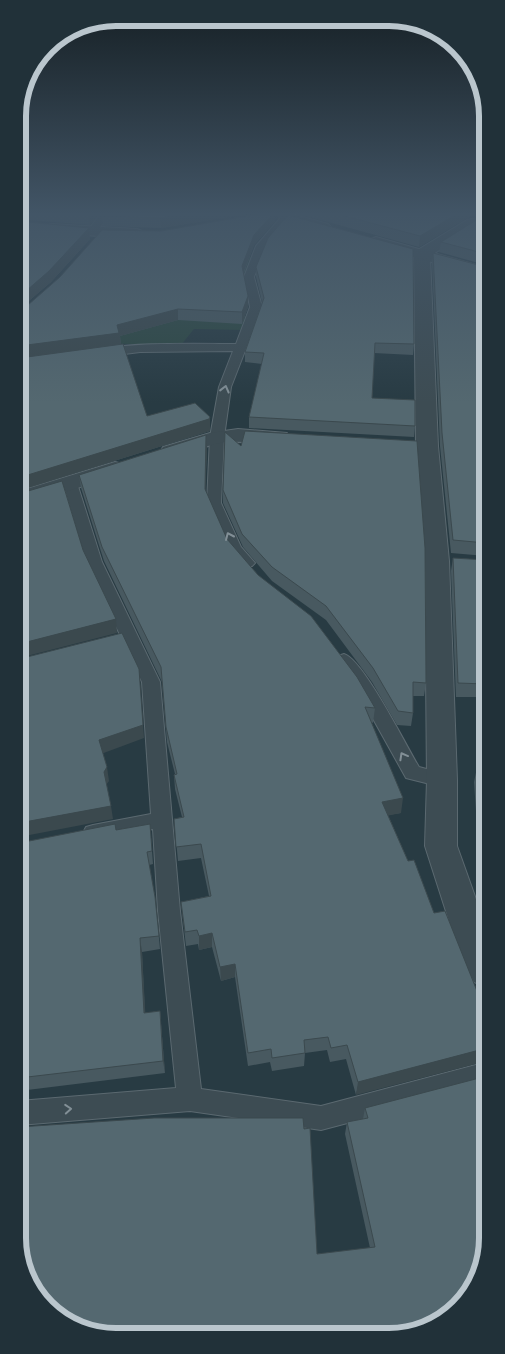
<svg xmlns="http://www.w3.org/2000/svg" width="505" height="1354" font-family="Helvetica,sans-serif">
<rect width="100%" height="100%" fill="#283b43"/>
<path fill="#2d4843" d="M 234,255 L 251,257 L 244,278 L 215,319 L 248,316 L 243,330 L 194,329 L 181,345 L 82,343 Z"/>
<g fill="none" stroke-linecap="round" stroke-linejoin="round">
<defs>
<path id="service" d="M 100,214 L 110,214 L 95,234 L 89,234 L 87,232 Z
M 286,214 L 291,217 L 266,247 L 254,277 L 262,307 L 231,387 L 224,437 L 221,503 L 241,547 L 255,563 L 252,566 L 242,566 L 229,552 L 207,503 L 210,437 L 219,387 L 233,351 L 140,352 L 101,357 L 95,353 C 106,341 214,344 236,344 L 250,307 L 244,277 L 256,246 L 283,215 Z
M 70,479 L 75,480 L 77,483 L 102,562 L 160,682 L 180,911 L 201,1089 L 321,1106 L 487,1062 L 487,1086 L 321,1130 L 190,1111 L 19,1125 L 19,1101 L 176,1088 L 158,911 L 153,829 L 93,841 L 86,839 L 83,833 L 86,827 L 93,825 L 151,814 L 142,682 L 86,562 L 63,483 L 65,480 Z
M 344,654 C 363,659 407,747 419,767 L 449,775 L 452,780 L 449,785 L 442,787 L 406,778 L 357,690 L 335,660 L 338,656 Z"/>
<path id="minor" d="M 472,219 L 477,220 L 479,223 L 477,226 L 430,256 L 438,446 L 449,561 L 457,780 L 457,846 L 487,930 L 487,987 L 474,982 L 460,955 L 425,846 L 427,780 L 425,561 L 416,446 L 414,254 L 416,251 L 467,220 Z
M 51,224 L 137,229 L 142,231 L 145,234 L 142,237 L 137,239 L 46,232 L 43,229 L 46,226 Z
M 238,429 L 287,433 L 290,437 L 287,441 C 266,447 242,439 220,443 C 204,446 188,454 171,458 L 163,457 L 160,452 L 163,447 L 210,433 Z
M 115,462 L 123,464 L 126,469 L 123,474 L 28,503 L 20,501 L 18,498 L 20,491 Z"/>
<path id="tertiary" d="M 277,214 L 292,214 L 328,224 L 331,227 L 328,230 L 323,232 L 281,220 Z
M 376,237 L 476,265 L 478,268 L 476,271 L 470,273 L 371,245 L 368,242 L 371,239 Z"/>
</defs>
<use href="#service" stroke="#5b6970" stroke-width="2"/>
<use href="#minor" stroke="#5b6970" stroke-width="2"/>
<use href="#tertiary" stroke="#5b6970" stroke-width="2"/>
<use href="#service" fill="#3d4c53" fill-rule="evenodd"/>
<use href="#minor" fill="#3d4c53" fill-rule="evenodd"/>
<use href="#tertiary" fill="#3d4c53" fill-rule="evenodd"/>
</g>
<path fill="#485960" d="M 18,214 L 98,214 L 90,225 L 18,219 Z
M 104,214 L 246,214 L 161,228 L 103,226 L 102,216 Z
M 259,214 L 275,214 L 275,221 L 254,245 L 244,273 L 248,307 L 242,324 L 178,320 L 120,336 L 121,345 L 147,416 L 210,417 L 210,431 L 18,491 L 18,221 L 89,228 L 90,239 L 51,282 L 24,305 L 28,305 L 161,231 Z
M 299,214 L 473,214 L 419,247 Z
M 486,214 L 486,265 L 439,252 L 441,242 Z
M 433,253 L 486,267 L 486,556 L 451,553 L 440,446 L 432,264 Z
M 256,267 L 414,344 L 413,355 L 374,353 L 372,398 L 415,426 L 414,437 L 249,428 L 249,417 L 262,364 L 245,362 L 245,352 L 262,302 L 256,277 Z
M 206,435 L 207,449 L 205,491 L 227,539 L 258,575 L 375,708 L 373,723 L 371,722 L 401,813 L 388,815 L 408,861 L 356,1095 L 346,1059 L 330,1062 L 327,1050 L 305,1053 L 304,1066 L 272,1071 L 270,1062 L 248,1066 L 235,977 L 221,981 L 212,947 L 199,950 L 198,944 L 186,946 L 181,902 L 209,896 L 201,858 L 178,861 L 174,819 L 182,817 L 175,789 L 174,775 L 175,774 L 167,742 L 162,682 L 104,561 L 81,488 L 79,475 Z
M 223,490 L 426,683 L 424,696 L 413,696 L 413,713 L 411,726 L 397,725 L 372,682 L 326,620 L 272,581 L 243,547 L 223,503 Z
M 453,558 L 486,560 L 486,697 L 456,697 L 451,571 Z
M 478,763 L 487,764 L 487,827 L 477,826 L 474,782 Z
M 150,824 L 153,864 L 149,865 L 155,897 L 160,949 L 142,952 L 145,1013 L 160,1011 L 165,1073 L 19,1091 L 19,843 L 116,830 Z
M 365,1108 L 487,1243 L 97,1335 L 304,1129 L 317,1254 L 370,1248 L 345,1134 L 347,1122 L 363,1119 Z"/>
<path fill="#3b494e" d="M 89,214 L 98,214 L 90,225 L 89,215 Z
M 184,214 L 246,214 L 161,228 L 160,218 Z
M 273,214 L 275,214 L 275,221 L 254,245 L 242,276 L 242,266 L 254,235 Z
M 457,214 L 473,214 L 419,247 L 420,236 Z
M 89,228 L 90,239 L 51,282 L 18,310 L 18,298 Z
M 248,296 L 248,307 L 242,324 L 242,312 Z
M 178,309 L 178,320 L 120,336 L 121,345 L 21,362 L 19,351 L 27,345 L 117,325 Z
M 210,417 L 210,431 L 18,491 L 18,478 Z
M 206,435 L 207,449 L 205,503 L 205,489 Z
M 116,619 L 117,633 L 19,658 L 19,644 Z
M 139,669 L 144,738 L 101,754 L 99,740 Z
M 107,767 L 109,781 L 106,785 L 104,772 Z
M 403,798 L 401,813 L 381,817 L 382,802 Z
M 111,806 L 113,819 L 19,837 L 19,823 Z
M 212,933 L 212,947 L 199,950 L 199,936 Z
M 140,938 L 142,952 L 146,1025 L 144,1013 Z
M 235,964 L 235,977 L 221,981 L 220,967 Z
M 160,1011 L 161,1024 L 165,1073 L 163,1061 Z
M 487,1048 L 487,1061 L 356,1095 L 358,1082 Z"/>
<path fill="#546870" stroke="#3b494e" d="M 104,214 L 184,214 L 160,218 L 102,216 Z
M 259,214 L 273,214 L 254,235 L 242,266 L 248,296 L 242,312 L 178,309 L 117,325 L 119,333 L 27,345 L 19,351 L 27,357 L 123,344 L 147,416 L 195,403 L 210,417 L 209,419 L 18,478 L 18,305 L 28,305 L 60,277 L 102,230 L 161,231 Z
M 337,214 L 457,214 L 420,236 Z
M 486,214 L 486,254 L 441,242 Z
M 288,215 L 413,249 L 414,344 L 375,343 L 372,398 L 415,400 L 415,426 L 249,417 L 264,353 L 245,352 L 264,298 L 256,267 L 268,238 Z
M 18,221 L 89,228 L 49,271 L 18,298 Z
M 433,253 L 486,267 L 486,543 L 453,540 L 442,433 Z
M 245,431 L 417,441 L 425,548 L 426,683 L 413,682 L 413,713 L 398,711 L 373,668 L 326,606 L 272,567 L 242,534 L 223,490 L 225,432 L 241,446 Z
M 206,435 L 205,489 L 227,539 L 258,575 L 311,616 L 357,677 L 375,708 L 365,707 L 403,798 L 382,802 L 408,861 L 414,860 L 434,913 L 445,911 L 487,1016 L 487,1048 L 358,1082 L 347,1045 L 331,1048 L 328,1037 L 304,1040 L 305,1053 L 272,1058 L 271,1049 L 248,1053 L 235,964 L 220,967 L 212,933 L 199,936 L 197,930 L 185,932 L 181,902 L 211,896 L 201,844 L 176,847 L 174,819 L 184,817 L 174,775 L 177,774 L 166,727 L 161,667 L 102,547 L 79,475 Z
M 62,481 L 83,550 L 116,619 L 19,644 L 18,494 Z
M 453,558 L 486,560 L 486,684 L 458,683 Z
M 122,633 L 139,669 L 143,725 L 99,740 L 107,767 L 104,772 L 111,806 L 19,823 L 19,659 Z
M 478,763 L 487,764 L 487,808 L 481,808 Z
M 115,824 L 116,830 L 150,824 L 152,851 L 147,852 L 155,897 L 159,936 L 140,938 L 144,1013 L 160,1011 L 163,1061 L 19,1078 L 19,843 Z
M 487,1076 L 487,1243 L 463,1302 L 408,1335 L 97,1335 L 46,1307 L 19,1257 L 19,1127 L 154,1118 L 303,1118 L 304,1129 L 310,1128 L 317,1254 L 375,1247 L 347,1122 L 368,1118 L 365,1108 Z"/>
<defs><path id="oneway-chevron" d="M-2-3.5L2.5 0L-2 3.5" fill="none" stroke-width="1.6" stroke-linecap="round" stroke-linejoin="round" transform="scale(1.25)"/></defs>
<g stroke="#828f96">
<use href="#oneway-chevron" transform="translate(225 389) rotate(-76)"/>
<use href="#oneway-chevron" transform="translate(229 536) rotate(-114)"/>
<use href="#oneway-chevron" transform="translate(403 756) rotate(-119)"/>
<use href="#oneway-chevron" transform="translate(68 1109) rotate(-4)"/>
</g>
<linearGradient id="sky" x2="0" y2="1"><stop stop-color="#162025"/><stop offset="0.53" stop-color="#425566"/><stop offset="1" stop-color="#425566" stop-opacity="0"/></linearGradient>
<rect width="505" height="403" fill="url(#sky)"/>
<path d="M0 0H505V1354H0ZM116 26H389A90 90 0 0 1 479 116V1238A90 90 0 0 1 389 1328H116A90 90 0 0 1 26 1238V116A90 90 0 0 1 116 26Z" fill="#213139" fill-rule="evenodd"/>
<path fill="none" stroke="#bac6cd" stroke-width="6" d="M116 26H389A90 90 0 0 1 479 116V1238A90 90 0 0 1 389 1328H116A90 90 0 0 1 26 1238V116A90 90 0 0 1 116 26Z"/>
</svg>
